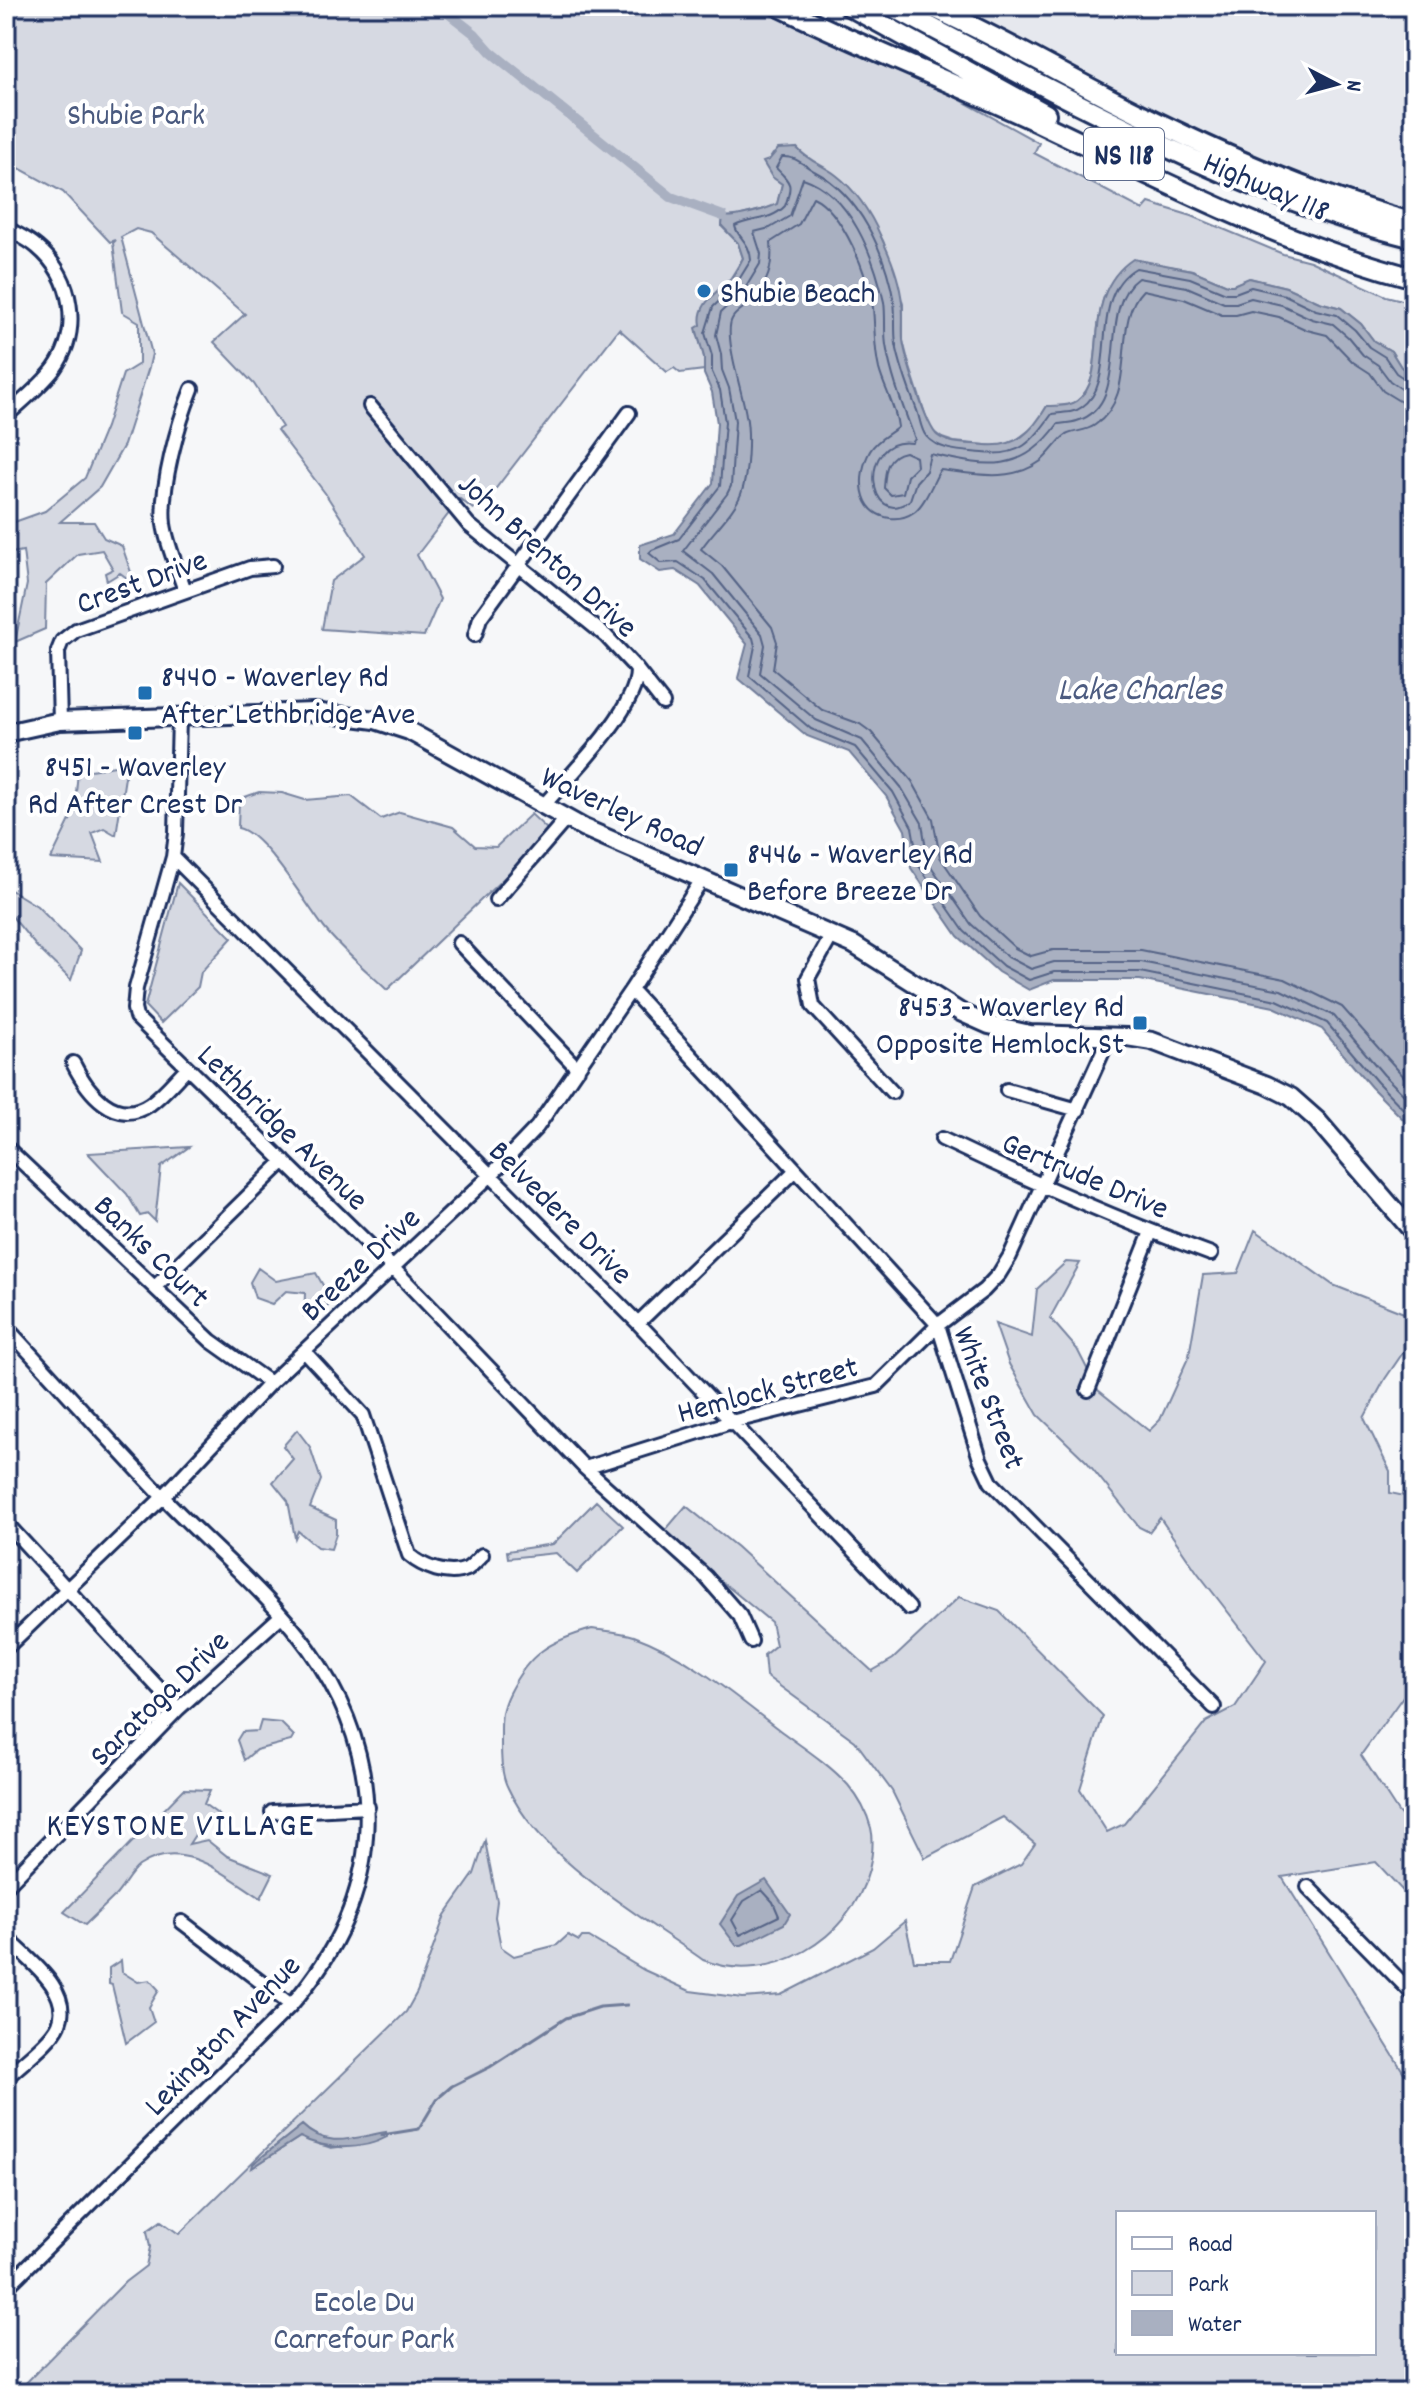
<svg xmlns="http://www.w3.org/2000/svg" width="1420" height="2399" font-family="Dekko,sans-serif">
<rect width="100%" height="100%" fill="#f6f7f9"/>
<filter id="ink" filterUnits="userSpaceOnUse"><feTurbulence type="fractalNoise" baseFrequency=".0125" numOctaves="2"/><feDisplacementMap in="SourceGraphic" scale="16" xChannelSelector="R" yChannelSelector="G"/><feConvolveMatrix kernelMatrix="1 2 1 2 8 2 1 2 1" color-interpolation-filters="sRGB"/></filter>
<g filter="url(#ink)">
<path fill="#e6e8ee" d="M 899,6 L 1414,6 L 1414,253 L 1314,223 Z"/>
<path fill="#d6d9e2" stroke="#7884a0" stroke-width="2" fill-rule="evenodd" d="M 6,6 L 790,6 L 904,73 L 928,82 L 1039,143 L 1034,153 L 1143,210 L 1149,203 L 1192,216 L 1283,254 L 1310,261 L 1386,296 L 1414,303 L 1414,376 L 1401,367 L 1391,351 L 1374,341 L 1361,324 L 1341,308 L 1319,302 L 1286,287 L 1250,278 L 1233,285 L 1227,285 L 1192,270 L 1133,260 C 1076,297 1113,374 1077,401 C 1069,407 1056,406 1047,406 L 1035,426 L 1011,444 L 996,446 L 954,442 L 942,438 L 930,429 L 909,364 L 903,341 L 903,304 L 883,241 L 859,200 L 849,188 L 838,177 L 804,157 L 797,148 L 773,154 L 769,160 L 772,176 L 782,184 L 777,204 C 761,212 746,212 729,219 L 723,217 L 722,227 L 738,243 L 743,258 L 729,281 L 719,289 L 697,332 L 704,357 L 704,370 L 680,373 L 674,368 L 667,372 L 619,329 L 490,496 L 473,509 L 460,499 L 417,555 L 440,599 L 424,636 L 322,629 L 331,581 L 365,555 L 325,493 L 277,430 L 282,427 L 254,384 L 214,342 L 245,314 L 151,233 L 136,229 L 121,237 L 152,354 L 149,367 L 124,445 L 100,487 L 60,522 L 94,522 L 104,538 L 122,546 L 135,584 L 120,573 L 107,581 L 105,573 L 113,569 L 102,550 L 78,554 L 46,584 L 45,629 L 15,642 L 27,584 L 23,551 L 6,554 L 6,525 L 45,511 L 85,478 L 106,427 L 123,374 L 139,364 L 139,322 L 122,312 L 113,243 L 116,240 L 110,242 L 63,192 L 6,161 Z
M 127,764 L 116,835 L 104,828 L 92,833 L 103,862 L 51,859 L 74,812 L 78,772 Z
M 259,792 L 282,793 L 305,800 L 351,796 L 381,819 L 400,812 L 453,827 L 475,846 L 496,847 L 531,814 L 548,830 L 507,875 L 387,990 C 366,970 343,951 325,929 C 307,906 264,833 238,828 L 239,799 Z
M 178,883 L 232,938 L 201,972 L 198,987 L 161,1023 L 145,1006 Z
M 6,887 L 37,906 L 81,951 L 71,980 L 36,946 L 6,909 Z
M 189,1147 L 161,1167 L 155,1221 L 148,1214 L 140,1216 L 127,1194 L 88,1153 Z
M 1255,1230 L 1333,1285 L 1414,1317 L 1414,1342 L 1411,1341 L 1385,1379 L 1364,1418 L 1390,1471 L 1390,1493 L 1414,1498 L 1414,1691 L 1404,1695 L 1361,1755 L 1398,1812 L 1414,1830 L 1414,1903 L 1376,1862 L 1282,1877 L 1414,2089 L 1414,2393 L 16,2393 L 125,2282 L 146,2266 L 150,2247 L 147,2231 L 161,2221 L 179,2234 L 406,2012 L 417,1992 L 445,1915 L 474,1874 L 485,1841 L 497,1901 L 495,1917 L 501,1947 L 514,1956 L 557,1945 L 568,1935 L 579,1941 L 582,1937 L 589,1937 L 644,1970 L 690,1991 L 743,1998 L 781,1995 L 873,1948 L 905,1921 L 914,1961 L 950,1961 L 975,1887 L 1021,1864 L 1035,1844 L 1003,1817 L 925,1858 L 892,1791 L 855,1741 L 766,1676 L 764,1655 L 776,1645 L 771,1622 L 663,1533 L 686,1506 L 737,1547 L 872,1671 L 893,1659 L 959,1597 L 999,1611 L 1103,1716 L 1080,1789 L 1107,1832 L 1124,1824 L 1206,1722 L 1235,1707 L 1266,1661 L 1197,1572 L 1160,1518 L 1149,1532 L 1139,1527 L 1087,1462 L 1038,1415 L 1009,1364 L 995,1324 L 1032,1337 L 1037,1289 L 1066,1262 L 1080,1263 L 1050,1318 L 1077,1349 L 1098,1390 L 1149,1431 L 1160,1420 L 1189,1356 L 1203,1275 L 1238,1273 ZM 302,2125 C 323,2146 348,2141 375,2142 L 331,2148 L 300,2137 L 253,2167 L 253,2164 ZM 1118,2213 L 1374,2213 L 1374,2353 L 1118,2353 Z
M 258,1268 L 276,1281 L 316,1273 L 332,1301 L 318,1318 L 304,1316 L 305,1293 L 286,1291 L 272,1304 L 255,1298 L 250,1282 Z
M 297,1430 L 310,1447 L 321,1480 L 310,1508 L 336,1520 L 336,1534 L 331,1549 L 317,1547 L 298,1531 L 295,1538 L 288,1501 L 273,1482 L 293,1459 L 283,1446 Z
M 596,1501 L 623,1526 L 577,1573 L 556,1553 L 508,1558 L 507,1551 L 553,1544 Z
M 592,1629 C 605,1631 621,1632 634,1636 C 689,1656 736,1697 782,1732 C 804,1748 830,1765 848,1785 C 859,1798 867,1812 871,1828 C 874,1840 872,1857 869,1870 C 851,1939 771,1987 703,1960 C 640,1915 541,1860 508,1788 C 501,1775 501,1755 501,1740 C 501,1720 500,1711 509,1693 C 529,1653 550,1641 592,1629 Z
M 261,1721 L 281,1723 L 294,1736 L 291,1741 L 256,1750 L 244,1760 L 237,1740 L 242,1732 L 258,1731 Z
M 184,1789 L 210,1790 L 204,1804 L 219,1815 L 204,1821 L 189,1844 L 207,1840 L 227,1856 L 273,1874 L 261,1898 C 225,1875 182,1836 139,1866 C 130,1873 124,1886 116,1895 C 106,1905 95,1915 85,1925 L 64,1912 Z
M 121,1960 L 122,1972 L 138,1982 L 150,1980 L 159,1990 L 149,2007 L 154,2022 L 126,2043 L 112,1985 L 109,1984 L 109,1968 Z"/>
<path fill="#a9b0c1" stroke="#707c99" stroke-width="2" d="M 797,148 C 808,161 823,165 836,175 C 857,191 872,216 882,239 C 891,258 900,282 902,303 C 904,315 902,327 903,340 C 905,356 926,427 938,436 C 950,445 970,443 985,445 C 1016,448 1032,432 1047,406 C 1056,405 1069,407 1077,401 C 1113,374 1076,297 1133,259 L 1192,270 L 1227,285 L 1233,285 L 1249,278 L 1286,287 L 1319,302 L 1341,308 L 1361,324 L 1374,341 L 1391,351 L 1401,367 L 1414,376 L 1414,1136 L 1407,1123 L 1371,1087 L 1322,1029 L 1274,1007 L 1140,980 L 1054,980 L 1029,990 L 998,972 L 958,936 L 911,868 L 905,830 L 886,796 L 849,752 L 807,736 L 738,678 L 747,644 L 700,586 L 675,570 L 660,572 L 640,559 L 640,545 L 674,534 L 713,483 L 717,423 L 712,392 L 704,374 L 704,357 L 696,328 L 701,325 C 697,305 715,294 728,281 C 735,275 739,266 743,258 L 738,243 L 722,226 L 723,216 C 732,219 768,209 777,204 L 782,184 L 772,177 L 763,162 L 769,160 L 778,149 Z
M 766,1880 L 790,1914 L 784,1924 L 742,1945 L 736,1945 L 720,1924 L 738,1896 Z
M 302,2125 C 327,2150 355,2137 386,2132 L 387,2137 C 362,2151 324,2150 300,2137 L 252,2168 L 253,2164 Z"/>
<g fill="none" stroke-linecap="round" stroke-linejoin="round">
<path stroke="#546386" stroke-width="2" d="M 1414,382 L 1408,381 L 1396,373 L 1385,357 L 1369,347 L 1355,330 L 1337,315 L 1316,310 L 1285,295 L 1251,287 L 1235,293 L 1226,293 L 1190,278 L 1136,268 C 1085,297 1121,381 1082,407 C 1073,414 1062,412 1052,414 C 1032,442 1020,457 983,453 C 964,451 940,452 926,436 C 920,428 920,417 916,408 C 908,387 900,366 896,344 C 894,330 896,315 894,302 C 885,252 860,195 814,171 C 802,164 795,156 782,157 L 776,168 C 791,183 793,184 785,206 C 770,222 752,217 735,226 C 737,237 750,242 751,260 L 735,286 L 713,307 L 705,333 L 712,356 L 712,372 L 720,390 L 725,422 L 720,486 L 679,539 L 652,550 L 649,553 L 661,563 L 678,562 L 705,580 L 753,638 L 755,646 L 749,676 L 811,729 L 855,747 L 893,792 L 912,827 L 919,866 L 964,931 L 1003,966 L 1029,980 L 1054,972 L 1140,972 L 1277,1000 L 1327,1023 L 1377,1082 L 1414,1120
M 1414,392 L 1403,390 L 1390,381 L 1378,365 L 1363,355 L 1348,337 L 1333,324 L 1312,319 L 1282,305 L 1251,298 L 1236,303 L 1224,303 L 1187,287 L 1138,278 C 1095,308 1134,404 1077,421 C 1071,423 1064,423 1058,424 C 1021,476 985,466 930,454 L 926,471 L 916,482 L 910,500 C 868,533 856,435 912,443 L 915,439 C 904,409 891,377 886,345 C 884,331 886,316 884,302 C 874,257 851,194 803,178 L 790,216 L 770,228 L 754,232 L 761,254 L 760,264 L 743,292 L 721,312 L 716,335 L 721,354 L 722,370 L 729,388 L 735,421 L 731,486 L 727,494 L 683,551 L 713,574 L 762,634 L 765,645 L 760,673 L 816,720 L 862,740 L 901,787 L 922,823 L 928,862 L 971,924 L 1008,957 L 1031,969 L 1054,962 L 1141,962 L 1281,990 L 1334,1016 L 1384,1075 L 1414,1105
M 1414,404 L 1401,402 L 1383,391 L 1370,373 L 1353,362 L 1327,335 L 1307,330 L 1279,317 L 1251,311 L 1236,315 L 1222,315 L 1184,299 L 1143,290 C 1110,323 1140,395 1095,425 C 1085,432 1076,430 1066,435 C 1061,437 1049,455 1041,461 C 1011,483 975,474 940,470 C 933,482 925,504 914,512 C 907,517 898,519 890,518 C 857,513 857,474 870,451 C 877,439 889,435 898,427 C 896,407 884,388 879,369 C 874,348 875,329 873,308 C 869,277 842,210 813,197 L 799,224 L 771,242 C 773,267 769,283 750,302 C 745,308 735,312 732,319 C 723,335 743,394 746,415 C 750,434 748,476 741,494 C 733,514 713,531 701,549 L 722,566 L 772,627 L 777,642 L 773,669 L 822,710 L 860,724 L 871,732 L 912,781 L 933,819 L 940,857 L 980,916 L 1015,948 L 1031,956 L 1053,950 L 1141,950 L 1285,979 L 1342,1007 L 1414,1088
M 905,452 L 916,457 L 917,466 L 907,476 L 903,493 L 891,495 L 884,488 C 885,472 886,455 905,452 Z
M 762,1890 L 773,1902 L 779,1916 L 740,1935 L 732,1920 L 744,1901 Z"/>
<path stroke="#707c99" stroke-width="3" d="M 382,2135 L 419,2129 L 437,2099 L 452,2086 L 490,2067 L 566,2018 L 600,2007 L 627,2005"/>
<path stroke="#a9b0c1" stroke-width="10" d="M 439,6 L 475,34 L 491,52 L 671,197 L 723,216"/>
<defs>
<path id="minor" d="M 6,228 C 16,234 28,239 37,247 C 73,277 82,330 54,369 C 41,386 22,401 6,416
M 370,406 L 469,525 L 606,636 L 634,666 L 663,703
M 185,591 C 178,569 167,546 164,524 C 160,487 178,423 192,389
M 475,635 L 480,618 L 629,413
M 179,718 L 176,833 L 173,857 L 136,988 L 134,1009 L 136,1017 L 392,1267 L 585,1468 L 706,1577 L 740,1616 L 751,1641
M 60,721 L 58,651 L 62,641 L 76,630 L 250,568 L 273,566
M 543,806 C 568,777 637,710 637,671
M 173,857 L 638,1323 L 909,1608
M 496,900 L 566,819
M 832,935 L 808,978 L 813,1006 L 892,1092
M 459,943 L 578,1069
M 631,990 L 938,1325 L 980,1459 L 991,1482 L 1214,1707
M 73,1063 C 87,1091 115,1128 150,1104 C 163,1095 175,1080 186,1069
M 1007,1090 L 1078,1110
M 942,1139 C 1030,1181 1119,1220 1211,1254
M 6,1147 L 211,1341 L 270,1383
M 155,1287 L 284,1161
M 638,1323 L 796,1170
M 6,1327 C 58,1383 109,1440 162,1496 C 209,1545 270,1595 309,1649 C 392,1766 385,1898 291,2005 L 6,2288
M 304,1351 L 363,1415 L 409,1555 C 423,1567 448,1577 467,1569 C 472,1566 478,1559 482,1555
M 1088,1390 L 1151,1232
M 585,1468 L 731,1422 L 876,1386 L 938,1325 L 984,1290 L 999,1274 L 1010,1256 L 1109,1038
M 6,1523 L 178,1709
M 6,1648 L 163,1497 L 270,1383 L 490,1176 L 537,1127 L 631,990 L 703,878
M 1412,1761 L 1414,1763
M 272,1812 L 368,1807
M 6,1886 L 178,1709 L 281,1616
M 1308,1887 L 1414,1995
M 182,1922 L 291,2005
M 6,1937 C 26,1958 73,1990 59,2024 C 52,2041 20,2064 6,2078"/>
<path id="major" d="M 6,733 L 60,721 L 313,712 L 375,720 L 409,731 L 584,828 L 854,945 L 960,1012 L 989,1025 L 1030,1034 L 1127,1037 L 1152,1041 L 1267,1085 L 1291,1097 L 1317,1120 L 1414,1233"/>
<path id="highway" d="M 778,6 C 865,48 956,84 1044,125 C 1167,183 1281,243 1414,278
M 849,6 L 1046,114
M 891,6 C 945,35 999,63 1053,91 C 1170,151 1286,207 1414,238
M 929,6 C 991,33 1049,67 1109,98 C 1206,148 1308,194 1414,223"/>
</defs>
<use href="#minor" stroke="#1b2f5e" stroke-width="18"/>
<use href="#major" stroke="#1b2f5e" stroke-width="22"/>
<use href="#highway" stroke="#1b2f5e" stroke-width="24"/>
<use href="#minor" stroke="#fff" stroke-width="12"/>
<use href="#major" stroke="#fff" stroke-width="16"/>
<use href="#highway" stroke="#fff" stroke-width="18"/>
</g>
</g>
<g fill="#1f6fb2" stroke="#fff" stroke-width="3">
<circle cx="704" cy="291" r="8"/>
<rect x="137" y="685" width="16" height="16" rx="4"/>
<rect x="127" y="725" width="16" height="16" rx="4"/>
<rect x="723" y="862" width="16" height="16" rx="4"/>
<rect x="1132" y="1015" width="16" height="16" rx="4"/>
</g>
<g text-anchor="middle" stroke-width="8" stroke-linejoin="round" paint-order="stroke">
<rect fill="#fff" stroke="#5f6d8e" stroke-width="2" x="1084" y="128" width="80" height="52" rx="6"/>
<g font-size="30" font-weight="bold" fill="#1b2f5e">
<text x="1124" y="164">NS 118</text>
</g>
<g font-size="32" fill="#4a5a7f" stroke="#fff">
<text x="136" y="124">Shubie Park</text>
<text x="364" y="2311">Ecole Du<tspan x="364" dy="37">Carrefour Park</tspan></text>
</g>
<g font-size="32" fill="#1b2f5e" stroke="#fff">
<text transform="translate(1267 185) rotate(23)" y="11">Highway 118</text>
<text transform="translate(549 554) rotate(42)" y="11">John Brenton Drive</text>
<text transform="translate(141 580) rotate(-20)" y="11">Crest Drive</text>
<text transform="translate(623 810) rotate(25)" y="11">Waverley Road</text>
<text transform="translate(284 1126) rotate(44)" y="11">Lethbridge Avenue</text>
<text transform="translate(1086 1174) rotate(23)" y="11">Gertrude Drive</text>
<text transform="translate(562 1211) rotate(45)" y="11">Belvedere Drive</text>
<text transform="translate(153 1250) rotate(44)" y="11">Banks Court</text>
<text transform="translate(359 1263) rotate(-43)" y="11">Breeze Drive</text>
<text transform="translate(767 1388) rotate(-15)" y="11">Hemlock Street</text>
<text transform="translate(991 1397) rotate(69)" y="11">White Street</text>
<text transform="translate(158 1697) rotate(-44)" y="11">Saratoga Drive</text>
<text transform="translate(221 2034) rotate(-46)" y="11">Lexington Avenue</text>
</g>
<g font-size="32" fill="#1b2f5e" stroke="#fff" text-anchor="start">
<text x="720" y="302">Shubie Beach</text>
<text x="161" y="686">8440 - Waverley Rd<tspan x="161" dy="37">After Lethbridge Ave</tspan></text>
<text x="135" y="776" text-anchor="middle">8451 - Waverley<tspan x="135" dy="37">Rd After Crest Dr</tspan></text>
<text x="747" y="863">8446 - Waverley Rd<tspan x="747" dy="37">Before Breeze Dr</tspan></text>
<text x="1124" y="1016" text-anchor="end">8453 - Waverley Rd<tspan x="1124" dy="37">Opposite Hemlock St</tspan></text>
</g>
<g font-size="34" font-style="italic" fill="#4d5c81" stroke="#fff">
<text x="1140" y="699">Lake Charles</text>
</g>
<g font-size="34" letter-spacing="2" fill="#1b2f5e" stroke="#fff">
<text x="181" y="1835">KEYSTONE VILLAGE</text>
</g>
</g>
<rect width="1420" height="2399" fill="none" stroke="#fff" stroke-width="32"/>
<rect x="16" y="16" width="1388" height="2367" fill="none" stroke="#1b2f5e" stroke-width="3" filter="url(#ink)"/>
<rect x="1116" y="2211" width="260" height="144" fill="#ffffff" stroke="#a4acbf" stroke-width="2"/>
<rect x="1132" y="2237" width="40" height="12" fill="#ffffff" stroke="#a4acbf" stroke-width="2"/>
<text x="1188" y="2251" font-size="24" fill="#1b2f5e">Road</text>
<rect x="1132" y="2271" width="40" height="24" fill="#d6d9e2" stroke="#a4acbf" stroke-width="2"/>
<text x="1188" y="2291" font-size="24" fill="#1b2f5e">Park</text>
<rect x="1132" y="2311" width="40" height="24" fill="#a9b0c1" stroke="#a4acbf" stroke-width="2"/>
<text x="1188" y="2331" font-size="24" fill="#1b2f5e">Water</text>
<g transform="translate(1336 84) rotate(96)" stroke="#ffffff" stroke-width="6" paint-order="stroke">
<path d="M0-6L14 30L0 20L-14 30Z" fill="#1b2f5e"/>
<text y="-12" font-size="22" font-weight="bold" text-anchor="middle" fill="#1b2f5e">N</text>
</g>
</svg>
